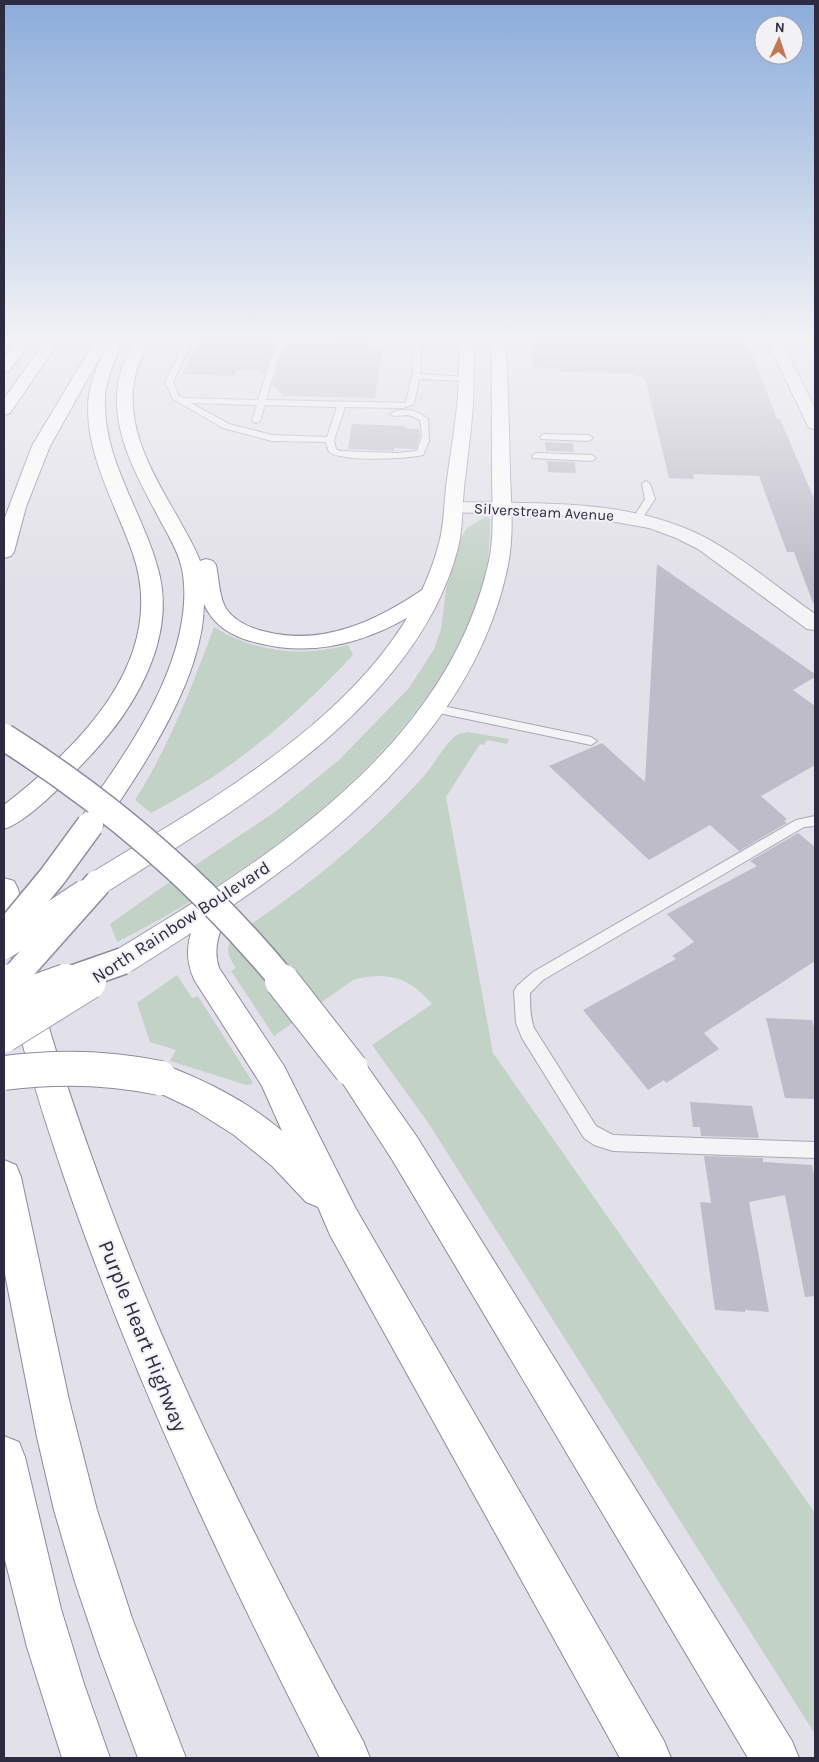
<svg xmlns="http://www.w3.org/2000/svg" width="819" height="1762" font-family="Karla,sans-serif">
<rect width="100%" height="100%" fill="#e2e1e9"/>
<path fill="#c3d2c7" d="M 485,517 L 490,518 C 490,541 489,564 482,586 C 433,747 261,869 117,942 L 110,924 L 158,890 L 275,812 L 339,760 L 409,688 L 434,649 L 441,629 L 446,590 L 460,539 L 467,528 Z
M 214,627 C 255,653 302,657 348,645 L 353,655 C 310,701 263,744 211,778 C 191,791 171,802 151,813 L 135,800 C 169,746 192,687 214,627 Z
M 468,732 L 509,739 L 507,744 L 487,740 L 484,745 L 480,744 L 446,797 L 493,1053 L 815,1513 L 815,1734 L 429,1124 L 372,1045 L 432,1004 C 409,977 387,971 353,980 L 274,1036 L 231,971 L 236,968 C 227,954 225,951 233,936 C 303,891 368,838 424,776 C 432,767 447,741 457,735 C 460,733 465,733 468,732 Z
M 177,975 L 192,998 L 198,996 L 252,1081 L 252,1084 L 246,1085 L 170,1061 L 176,1050 L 150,1042 L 137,1003 Z"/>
<path fill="#bdbcc8" d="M 201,337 L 276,337 L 264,376 L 258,370 L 236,370 L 234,376 L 182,374 Z
M 337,337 L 371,337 L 371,348 L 383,348 L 375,398 L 284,396 L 272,385 L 286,341 L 336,342 Z
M 531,337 L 744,338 L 753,356 L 777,419 L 780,419 L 815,501 L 815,603 L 813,603 L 794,552 L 787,552 L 759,476 L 693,474 L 694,479 L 669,478 L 645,379 L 629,373 L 561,372 L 561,369 L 533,367 Z
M 352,424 L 406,426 L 405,428 L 419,429 L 420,436 L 416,449 L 394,448 L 394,451 L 348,449 Z
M 545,442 L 573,443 L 574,452 L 546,451 Z
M 547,461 L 575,462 L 576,473 L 548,472 Z
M 657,564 L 815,674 L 815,677 L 793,690 L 815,706 L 815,765 L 761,796 L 787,819 L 784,821 L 787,823 L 739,851 L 710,825 L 649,860 L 549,766 L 602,743 L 645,782 Z
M 798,833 L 815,847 L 815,961 L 704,1033 L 719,1049 L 666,1083 L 664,1080 L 648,1090 L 583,1010 L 676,959 L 672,956 L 694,942 L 667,914 L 757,866 L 750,861 Z
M 766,1018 L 812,1020 L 815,1031 L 815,1099 L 785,1098 Z
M 690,1102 L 752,1106 L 759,1138 L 701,1136 L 700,1127 L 693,1127 Z
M 704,1156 L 763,1158 L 763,1162 L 812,1165 L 815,1180 L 815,1296 L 805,1297 L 785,1195 L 749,1202 L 769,1312 L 745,1310 L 745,1312 L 715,1310 L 700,1202 L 711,1203 Z"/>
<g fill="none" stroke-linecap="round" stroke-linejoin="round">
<defs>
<path id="service" d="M 187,337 L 194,337 L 173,382 L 179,396 L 183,398 L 258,400 L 278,337 L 285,337 L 266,400 L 406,403 L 412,376 L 415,337 L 422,337 L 420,374 L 466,377 L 470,379 L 466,381 L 419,379 L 414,404 L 403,408 L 345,407 L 334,440 L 336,449 L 340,451 L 396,453 L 417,451 L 422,436 L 420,420 L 409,415 L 394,416 L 390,414 C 401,406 418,410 428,419 L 429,441 L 423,455 C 404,459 344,462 329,452 L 326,442 L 272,441 L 223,428 L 173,399 L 165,382 ZM 191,403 L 257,405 L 252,421 L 256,423 L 260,421 L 265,405 L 337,407 L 327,437 L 272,435 L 229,424 Z
M 544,434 L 589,435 L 593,438 L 589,441 L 541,439 L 540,437 Z
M 536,453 L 592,455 L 596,458 L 592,461 L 533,458 L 532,456 Z
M 646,481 L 650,484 L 655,499 L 640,522 L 634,522 L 632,520 L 645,499 L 642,484 Z
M 433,704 L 591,737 L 597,741 L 591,745 L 429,711 L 427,708 Z
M 815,816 L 815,826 L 804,827 L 543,980 L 530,993 C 530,1005 530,1017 534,1028 L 596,1126 L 613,1135 L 815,1142 L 815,1158 L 613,1151 L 594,1145 L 584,1138 L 522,1038 L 516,1023 L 514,991 L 517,986 L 533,972 L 796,820 Z"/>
<path id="minor" d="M 765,337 L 779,337 L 815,408 L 815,429 L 809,428 L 807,424 Z
M 453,502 C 533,504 621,498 696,533 C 735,551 779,589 815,614 L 815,630 L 807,629 L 698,549 L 676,538 L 649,528 L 599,519 L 570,516 L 446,512 L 444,508 L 446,504 Z"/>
<path id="primary" d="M 460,337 L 474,337 C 474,360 474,382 473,405 C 471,433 467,460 464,488 C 462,507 463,528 458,548 C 417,707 237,808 108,891 L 98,894 L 88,891 L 84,883 L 88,875 C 215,797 396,701 438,547 C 444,528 444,507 446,487 C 450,457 455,428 458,397 C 459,377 459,357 460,337 Z
M 491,337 L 505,337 C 508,382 509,428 510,473 C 511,503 514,535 508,565 C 470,754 286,874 133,970 L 123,973 L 113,970 L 108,961 L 113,952 C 264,861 445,750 488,565 C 495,536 492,505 492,475 C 492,429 492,383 491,337 Z"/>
<path id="motorway" d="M 20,337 L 34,337 L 9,371 L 4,372 L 4,358 Z
M 48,337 L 62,337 L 10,413 L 4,415 L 4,399 Z
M 97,337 L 109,337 L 120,347 C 114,363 106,380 105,397 C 102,462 146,515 160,577 C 174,642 134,710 90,756 C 70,777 31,820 4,829 L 4,805 C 80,746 169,659 133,554 C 116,504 82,450 89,394 C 92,378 99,363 105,348 L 50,446 L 26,507 L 14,552 L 11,556 L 4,558 L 4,520 L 32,446 Z
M 138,337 L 152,337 C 146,349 138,362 135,376 C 124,427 153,474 177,516 C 185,531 194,545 200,561 L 206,559 L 213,561 L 216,565 C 219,579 219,598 227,610 C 236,622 253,629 267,632 C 325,646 378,620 425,588 L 432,586 L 439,588 L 442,592 C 435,602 422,609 412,615 C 365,643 312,657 258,643 C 235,638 214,627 204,604 C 203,681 141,770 99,832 L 90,835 L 81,832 L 77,825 C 89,804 104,785 117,765 C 147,720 176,668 183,614 C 185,598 185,580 181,565 C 177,549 168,535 160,520 C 137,476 109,430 119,378 C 122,364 131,350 138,337 Z
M 4,878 L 14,881 L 18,889 L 30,947 L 25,955 L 15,959 L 4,954 Z
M 220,891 L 230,894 L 234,902 C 223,924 211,943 219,968 L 284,1066 L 356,1209 L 664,1741 L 671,1758 L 620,1758 L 330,1235 L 318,1207 L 306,1202 L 272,1166 L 234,1135 L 193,1109 L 149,1088 L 144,1078 L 149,1068 L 160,1063 C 204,1080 246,1100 282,1131 L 262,1086 L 195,981 C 179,949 193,922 210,894 Z
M 26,986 L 37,990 L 41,999 C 59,1066 82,1131 106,1196 C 176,1385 268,1564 363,1741 L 370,1758 L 320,1758 C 227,1577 140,1393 72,1200 C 49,1134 27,1067 11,999 L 15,990 Z
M 351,1055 L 362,1059 L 417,1137 L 792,1741 L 799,1758 L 748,1758 L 393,1161 L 340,1079 L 335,1069 L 340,1059 Z
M 4,1160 L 16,1165 L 21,1177 L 69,1400 L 97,1510 L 132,1618 L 186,1758 L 138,1758 L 99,1653 L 75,1582 L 54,1510 L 37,1437 L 4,1269 Z
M 4,1436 L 19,1442 L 25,1457 L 61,1609 L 84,1684 L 110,1758 L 62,1758 L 27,1647 L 4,1556 Z"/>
</defs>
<use href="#service" stroke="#a8a7b3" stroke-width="2"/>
<use href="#minor" stroke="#a8a7b3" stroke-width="2"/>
<use href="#primary" stroke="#a3a2b4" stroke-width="2"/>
<use href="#motorway" stroke="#8c8a9e" stroke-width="2"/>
<use href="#service" fill="#f4f4f7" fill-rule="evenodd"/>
<use href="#minor" fill="#f4f4f7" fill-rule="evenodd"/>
<use href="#primary" fill="#fff" fill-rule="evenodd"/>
<use href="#motorway" fill="#fff" fill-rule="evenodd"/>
<defs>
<path id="primary-bridge-far1" d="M 4,946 L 85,893"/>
<path id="primary-bridge" d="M 4,1035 L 89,982"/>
<path id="motorway-bridge-far1" d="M 4,737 C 110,804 204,885 284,982
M 4,935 L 52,877 L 90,825
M 10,982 L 98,883
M 63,982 L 123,961"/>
<path id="motorway-bridge" d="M 282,981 L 351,1069
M 4,989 L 11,981
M 4,1003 L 66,981
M 4,1073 C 57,1066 108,1067 160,1078"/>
</defs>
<use href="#primary-bridge-far1" stroke="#a3a2b4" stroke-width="29" stroke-linecap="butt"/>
<use href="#primary-bridge" stroke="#a3a2b4" stroke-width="36" stroke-linecap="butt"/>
<use href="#motorway-bridge-far1" stroke="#8c8a9e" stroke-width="29" stroke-linecap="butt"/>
<use href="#motorway-bridge" stroke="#8c8a9e" stroke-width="36" stroke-linecap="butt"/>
<use href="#primary-bridge-far1" stroke="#fff" stroke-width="26"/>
<use href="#primary-bridge" stroke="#fff" stroke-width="34"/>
<use href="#motorway-bridge-far1" stroke="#fff" stroke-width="26"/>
<use href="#motorway-bridge" stroke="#fff" stroke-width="34"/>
</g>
<linearGradient id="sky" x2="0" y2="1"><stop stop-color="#8bacda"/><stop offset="0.58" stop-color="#f2f2f5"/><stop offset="1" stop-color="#f2f2f5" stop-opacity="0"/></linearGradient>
<rect width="819" height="583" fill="url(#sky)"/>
<g text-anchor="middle" stroke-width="4" stroke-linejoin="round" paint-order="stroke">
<g font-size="15" fill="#2d2b3f" stroke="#f1f1f6">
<text transform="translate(544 512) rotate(3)" y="5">Silverstream Avenue</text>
</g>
<g font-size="18" fill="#2d2b3f" stroke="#f1f1f6">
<text transform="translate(181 922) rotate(-33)" y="6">North Rainbow Boulevard</text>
</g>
<g font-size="21" fill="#2d2b3f" stroke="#f1f1f6">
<text transform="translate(143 1336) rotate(68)" y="7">Purple Heart Highway</text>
</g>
</g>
<rect width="819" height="1762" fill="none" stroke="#2d2b3f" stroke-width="10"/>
<g transform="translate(779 40) rotate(3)"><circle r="24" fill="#f1f1f6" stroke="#a3a2ad"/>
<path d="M0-4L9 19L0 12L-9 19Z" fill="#c47750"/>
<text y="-8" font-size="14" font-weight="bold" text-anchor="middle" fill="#2d2b3f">N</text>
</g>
</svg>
